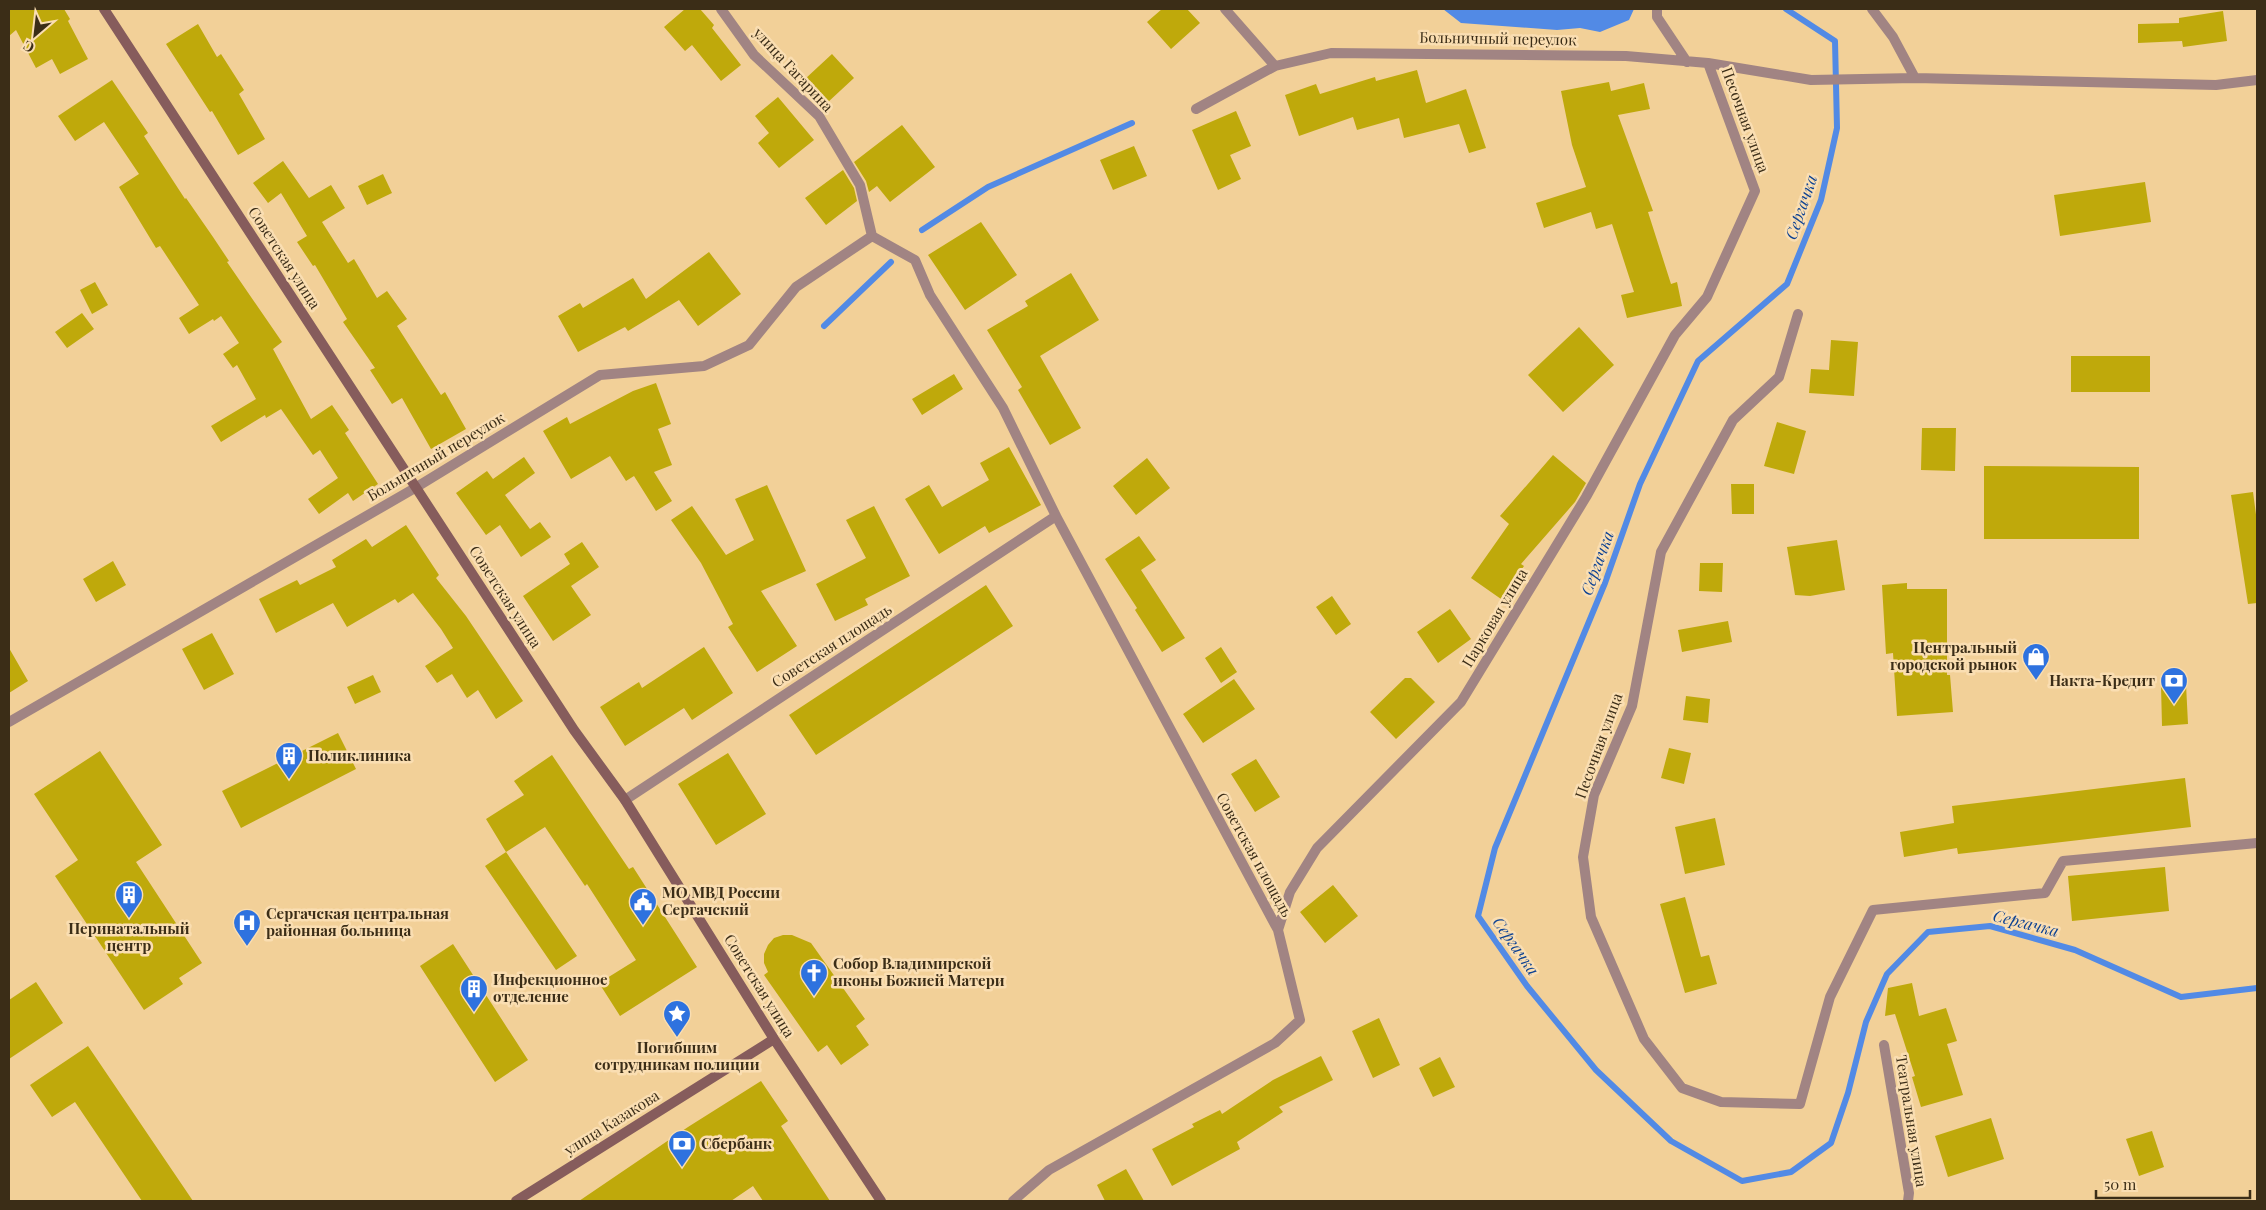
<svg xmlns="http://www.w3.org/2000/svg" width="2266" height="1210" font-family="'Playfair Display',serif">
<rect width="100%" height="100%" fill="#f2d098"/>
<path fill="#528ae5" d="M 1443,9 L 1634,9 L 1629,20 L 1600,32 L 1580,28 L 1557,30 L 1461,23 Z"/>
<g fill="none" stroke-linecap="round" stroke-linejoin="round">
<path stroke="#528ae5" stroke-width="6" d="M 1786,9 L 1835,41 L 1837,128 L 1821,200 L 1787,284 L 1698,361 L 1640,484 L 1605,583 L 1495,848 L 1478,916 L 1527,986 L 1596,1070 L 1671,1141 L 1742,1181 L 1791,1172 L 1831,1143 L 1848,1093 L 1866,1022 L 1887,974 L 1928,932 L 1990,926 L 2075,950 L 2181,997 L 2257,988
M 922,230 L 988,187 L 1132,123
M 824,326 L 891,262"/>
</g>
<path fill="#bfa90b" d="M 9,9 L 64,9 L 70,19 L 68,21 L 88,59 L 60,74 L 52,59 L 36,68 L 16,30 L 9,36 Z
M 685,9 L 700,9 L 714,25 L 712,28 L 741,65 L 721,81 L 692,45 L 685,51 L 664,27 Z
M 1162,9 L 1187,9 L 1200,23 L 1171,49 L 1147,22 Z
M 2223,11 L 2227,41 L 2183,47 L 2182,41 L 2138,43 L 2138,24 L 2179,23 L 2179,18 Z
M 198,24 L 217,57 L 221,54 L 244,90 L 239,94 L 265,139 L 238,155 L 212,111 L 210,112 L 166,44 Z
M 832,54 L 854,78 L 827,103 L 805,79 Z
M 1417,70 L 1426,103 L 1466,89 L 1486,148 L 1469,153 L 1459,124 L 1404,138 L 1399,118 L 1357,130 L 1353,117 L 1299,136 L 1285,95 L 1316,84 L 1320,94 L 1375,77 L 1376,81 Z
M 112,80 L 148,133 L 144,136 L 185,199 L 186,198 L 213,237 L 229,261 L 227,262 L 282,342 L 273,349 L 311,419 L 332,405 L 349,430 L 345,433 L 378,484 L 353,501 L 348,493 L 319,514 L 308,499 L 338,478 L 320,450 L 313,455 L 281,409 L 266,418 L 265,415 L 221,442 L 211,426 L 256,399 L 237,365 L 233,368 L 223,354 L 239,343 L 221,316 L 214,321 L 213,319 L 189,334 L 179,318 L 199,305 L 160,246 L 156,248 L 119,187 L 139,174 L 104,122 L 75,141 L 58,116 Z
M 1609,82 L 1611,91 L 1644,83 L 1650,109 L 1618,115 L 1653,211 L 1648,212 L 1671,284 L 1677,282 L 1682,306 L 1627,318 L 1621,295 L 1634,292 L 1612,224 L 1596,229 L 1591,212 L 1544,228 L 1536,203 L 1586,187 L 1572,145 L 1561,91 Z
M 778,97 L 814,140 L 779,168 L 758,143 L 769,133 L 755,116 Z
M 1236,111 L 1251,146 L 1230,155 L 1241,179 L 1218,190 L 1192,130 Z
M 902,125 L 935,167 L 890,202 L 877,186 L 869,192 L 866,181 L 854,162 Z
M 1134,146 L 1147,176 L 1113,190 L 1100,160 Z
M 283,161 L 309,198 L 331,185 L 345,208 L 322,222 L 348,263 L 354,259 L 377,298 L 387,291 L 407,319 L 397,326 L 441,395 L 445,392 L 466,429 L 431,449 L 402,398 L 392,404 L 370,370 L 375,368 L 343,322 L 347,319 L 315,265 L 313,266 L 297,242 L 307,236 L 281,193 L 268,203 L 253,183 Z
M 843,170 L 854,188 L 857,201 L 826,225 L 805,198 Z
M 383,174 L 392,193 L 367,205 L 358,186 Z
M 2145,182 L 2151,222 L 2060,236 L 2054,195 Z
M 981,222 L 1017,275 L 965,310 L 928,255 Z
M 709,252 L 741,294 L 698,326 L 679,300 L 628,331 L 625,327 L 578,352 L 558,316 L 580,303 L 583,308 L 633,278 L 646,299 Z
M 1071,273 L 1099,320 L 1040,356 L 1081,428 L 1050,445 L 1018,390 L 1022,387 L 987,330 L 1028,306 L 1025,301 Z
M 95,282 L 108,305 L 92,314 L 80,290 Z
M 82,313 L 94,329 L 67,348 L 55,332 Z
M 1579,327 L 1614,365 L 1563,412 L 1528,375 Z
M 1831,340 L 1858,342 L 1854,396 L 1809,393 L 1811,369 L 1829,370 Z
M 2071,356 L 2150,356 L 2150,392 L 2071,392 Z
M 954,374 L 963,389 L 922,415 L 912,399 Z
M 656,383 L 671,424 L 658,429 L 672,465 L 654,472 L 672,501 L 656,511 L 634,476 L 626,481 L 610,456 L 571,479 L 543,431 L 567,417 L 570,424 L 633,391 Z
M 1777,422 L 1806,431 L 1794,474 L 1764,466 Z
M 1922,428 L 1956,428 L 1955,471 L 1921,470 Z
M 1009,447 L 1041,505 L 989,533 L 985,526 L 939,554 L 905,499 L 929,485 L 942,507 L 989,480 L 980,463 Z
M 1553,455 L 1586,483 L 1575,502 L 1521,564 L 1524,566 L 1501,599 L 1471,578 L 1509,524 L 1500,516 Z
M 524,457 L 535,473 L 505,495 L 530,529 L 540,522 L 551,537 L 521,557 L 500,525 L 486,535 L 456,493 L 487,471 L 493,479 Z
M 1147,458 L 1170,488 L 1136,515 L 1113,486 Z
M 1984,466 L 2139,467 L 2139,539 L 1984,539 Z
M 1731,484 L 1754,484 L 1754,514 L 1732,514 Z
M 767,485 L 806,571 L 761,591 L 797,646 L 757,672 L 728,627 L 733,624 L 701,563 L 671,520 L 692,506 L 726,555 L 754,540 L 735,499 Z
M 2253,492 L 2257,522 L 2257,603 L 2248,604 L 2231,495 Z
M 874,506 L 910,576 L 865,599 L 868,605 L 835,621 L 816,584 L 866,558 L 846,520 Z
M 406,525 L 439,575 L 436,578 L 466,616 L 523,701 L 496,719 L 478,690 L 467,698 L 452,674 L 437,683 L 425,666 L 453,648 L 441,629 L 413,593 L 398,603 L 395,599 L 347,627 L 333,603 L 276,633 L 259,599 L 297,580 L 300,585 L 336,567 L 332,560 L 366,539 L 372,547 Z
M 1139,536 L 1156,560 L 1141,570 L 1185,638 L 1162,652 L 1135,610 L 1137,608 L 1105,559 Z
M 1837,540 L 1845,590 L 1810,596 L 1795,595 L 1787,547 Z
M 582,542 L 599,567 L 571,586 L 591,615 L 553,641 L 523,596 L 570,564 L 564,554 Z
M 113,561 L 126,585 L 96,602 L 83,579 Z
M 1700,563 L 1723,563 L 1722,592 L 1699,591 Z
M 1907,583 L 1907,589 L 1947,589 L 1947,675 L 1950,675 L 1953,712 L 1897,716 L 1893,653 L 1886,654 L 1882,585 Z
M 986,585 L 1013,626 L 816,755 L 789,715 Z
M 1332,596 L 1351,624 L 1336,635 L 1316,607 Z
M 1450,609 L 1471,639 L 1438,663 L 1417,632 Z
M 1728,621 L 1732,642 L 1682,652 L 1678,630 Z
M 212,633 L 234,674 L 204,690 L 182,649 Z
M 704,647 L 733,693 L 692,720 L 684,708 L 625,746 L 600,707 L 639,682 L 642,688 Z
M 1221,647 L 1237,672 L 1221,683 L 1205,658 Z
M 9,648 L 28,681 L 9,693 Z
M 373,675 L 381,692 L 355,704 L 347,687 Z
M 1405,678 L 1411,678 L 1435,702 L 1396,739 L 1370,712 Z
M 1234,679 L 1255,709 L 1203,743 L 1183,714 Z
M 2186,684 L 2188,724 L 2162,726 L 2161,685 Z
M 1686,696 L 1710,699 L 1708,723 L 1683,720 Z
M 338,733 L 356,769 L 241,828 L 222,791 Z
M 1669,748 L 1691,753 L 1684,784 L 1661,778 Z
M 100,751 L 162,845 L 136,862 L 202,963 L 179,978 L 183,984 L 144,1010 L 55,876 L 78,860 L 34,794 Z
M 728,753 L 766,814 L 716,845 L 678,784 Z
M 552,755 L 629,869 L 633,867 L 697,967 L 620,1016 L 599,983 L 636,960 L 587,884 L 585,886 L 545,827 L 506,852 L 486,819 L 524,795 L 514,781 Z
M 1256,759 L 1280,797 L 1255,812 L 1231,774 Z
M 2185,778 L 2191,827 L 1958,854 L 1957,848 L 1904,857 L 1900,832 L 1954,823 L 1952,806 Z
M 1715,818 L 1725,865 L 1685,874 L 1675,827 Z
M 506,852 L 577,956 L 556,970 L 485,866 Z
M 2165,867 L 2169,911 L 2072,921 L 2068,876 Z
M 1333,885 L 1358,916 L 1325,943 L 1300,912 Z
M 1685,897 L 1701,957 L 1709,955 L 1717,984 L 1685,993 L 1660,904 Z
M 783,935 L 792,935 L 811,943 L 865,1019 L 856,1026 L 869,1045 L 841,1065 L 827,1045 L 818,1052 L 764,975 L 768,972 L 764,963 L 764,954 L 768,945 L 774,938 Z
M 453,944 L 528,1060 L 495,1082 L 420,966 Z
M 36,982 L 63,1023 L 9,1059 L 9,1000 Z
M 1912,983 L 1919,1016 L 1946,1008 L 1957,1041 L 1947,1044 L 1963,1095 L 1921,1107 L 1912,1077 L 1915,1076 L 1895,1014 L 1885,1016 L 1888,988 Z
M 1379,1018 L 1400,1065 L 1373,1078 L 1352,1031 Z
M 88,1046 L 193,1201 L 142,1201 L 75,1102 L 52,1117 L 30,1085 Z
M 1321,1056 L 1333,1080 L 1279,1107 L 1283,1112 L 1237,1142 L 1240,1149 L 1172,1186 L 1152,1149 L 1194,1127 L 1192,1124 L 1220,1110 L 1222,1114 L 1273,1080 Z
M 1440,1057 L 1455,1087 L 1433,1097 L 1419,1068 Z
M 761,1081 L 788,1121 L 781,1126 L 830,1201 L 763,1201 L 753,1186 L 731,1201 L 579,1201 L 688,1127 Z
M 1991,1118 L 2004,1159 L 1948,1177 L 1935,1136 Z
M 2152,1131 L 2164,1167 L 2139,1176 L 2126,1139 Z
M 1126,1169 L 1144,1201 L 1105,1201 L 1097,1185 Z"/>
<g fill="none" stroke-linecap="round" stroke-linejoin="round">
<path stroke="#a18483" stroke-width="10" d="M 721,9 L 754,55 L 819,116 L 860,185 L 872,236
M 1225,9 L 1275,66
M 1657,9 L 1657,17 L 1687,62
M 1872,9 L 1893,37 L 1915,78
M 1196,109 L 1275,66 L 1331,53 L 1626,56 L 1708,63 L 1811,80 L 1915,78 L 2216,85 L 2257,80
M 1798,314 L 1779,377 L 1733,420 L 1661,552 L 1632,706 L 1594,795 L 1583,857 L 1591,917 L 1644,1039 L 1682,1088 L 1721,1102 L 1800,1104 L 1830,997 L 1873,910 L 2045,893 L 2063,861 L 2257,843
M 9,722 L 415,488 L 600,375 L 704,366 L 749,345 L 796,287 L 872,236
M 625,800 L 1056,516 L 1003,408 L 930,295 L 915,260 L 872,236
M 1278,930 L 1290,892 L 1317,848 L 1461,702 L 1586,497 L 1675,335 L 1707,297 L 1755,191 L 1708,63
M 1884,1045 L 1909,1193 L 1908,1201
M 1013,1201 L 1049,1170 L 1275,1043 L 1300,1020 L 1278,930 L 1056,516"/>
<path stroke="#865c5c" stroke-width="10" d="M 104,9 L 574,730 L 625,800 L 774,1039 L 881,1201
M 516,1201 L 774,1039"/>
</g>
<defs>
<symbol id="shop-pin" viewBox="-11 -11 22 30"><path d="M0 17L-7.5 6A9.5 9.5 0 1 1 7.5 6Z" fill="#2e72df" stroke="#fadeb2"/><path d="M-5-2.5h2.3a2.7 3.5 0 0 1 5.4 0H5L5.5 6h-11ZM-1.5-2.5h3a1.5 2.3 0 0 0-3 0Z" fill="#fff"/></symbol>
<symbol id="bank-pin" viewBox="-11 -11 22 30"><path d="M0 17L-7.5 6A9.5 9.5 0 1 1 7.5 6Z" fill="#2e72df" stroke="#fadeb2"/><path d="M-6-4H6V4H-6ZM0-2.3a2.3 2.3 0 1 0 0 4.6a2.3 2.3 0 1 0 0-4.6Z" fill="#fff"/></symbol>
<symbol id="building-pin" viewBox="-11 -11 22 30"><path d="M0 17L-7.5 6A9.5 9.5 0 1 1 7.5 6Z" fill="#2e72df" stroke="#fadeb2"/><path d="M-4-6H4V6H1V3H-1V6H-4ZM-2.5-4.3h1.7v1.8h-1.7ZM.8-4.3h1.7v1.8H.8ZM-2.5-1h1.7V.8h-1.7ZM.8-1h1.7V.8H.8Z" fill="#fff"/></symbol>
<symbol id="civic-pin" viewBox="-11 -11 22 30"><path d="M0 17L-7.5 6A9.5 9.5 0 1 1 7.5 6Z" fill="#2e72df" stroke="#fadeb2"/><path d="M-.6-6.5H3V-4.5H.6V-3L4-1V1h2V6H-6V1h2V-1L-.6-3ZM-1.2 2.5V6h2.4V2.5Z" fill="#fff"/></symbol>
<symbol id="hospital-pin" viewBox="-11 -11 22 30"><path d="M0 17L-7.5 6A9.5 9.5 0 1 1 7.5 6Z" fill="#2e72df" stroke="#fadeb2"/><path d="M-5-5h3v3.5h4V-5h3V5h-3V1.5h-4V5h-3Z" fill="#fff"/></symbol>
<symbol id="church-pin" viewBox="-11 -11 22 30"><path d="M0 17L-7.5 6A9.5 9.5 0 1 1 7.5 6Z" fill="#2e72df" stroke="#fadeb2"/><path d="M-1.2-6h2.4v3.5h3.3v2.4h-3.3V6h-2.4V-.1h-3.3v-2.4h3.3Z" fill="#fff"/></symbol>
<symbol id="sight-pin" viewBox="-11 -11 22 30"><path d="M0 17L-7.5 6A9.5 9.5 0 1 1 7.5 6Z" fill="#2e72df" stroke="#fadeb2"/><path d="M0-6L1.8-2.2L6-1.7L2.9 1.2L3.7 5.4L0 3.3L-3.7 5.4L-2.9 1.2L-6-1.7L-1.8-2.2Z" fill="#fff"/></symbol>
</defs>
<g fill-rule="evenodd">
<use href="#shop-pin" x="2020" y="641" width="32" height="43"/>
<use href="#bank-pin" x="2158" y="665" width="32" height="43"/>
<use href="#building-pin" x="273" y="740" width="32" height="43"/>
<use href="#building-pin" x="113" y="879" width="32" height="43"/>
<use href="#civic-pin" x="627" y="886" width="32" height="43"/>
<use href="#hospital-pin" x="231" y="907" width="32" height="43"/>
<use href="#church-pin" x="798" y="957" width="32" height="43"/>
<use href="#building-pin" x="458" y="973" width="32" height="43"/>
<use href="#sight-pin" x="661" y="998" width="32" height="43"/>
<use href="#bank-pin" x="666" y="1128" width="32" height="43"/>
</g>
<g text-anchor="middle" stroke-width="5" stroke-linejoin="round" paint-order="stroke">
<g font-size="15" fill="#3b2d17" stroke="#fadeb2">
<text transform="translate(1498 39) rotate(1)" y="5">Больничный переулок</text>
<text transform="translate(793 70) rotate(47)" y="5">улица Гагарина</text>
<text transform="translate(1745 120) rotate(70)" y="5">Песочная улица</text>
<text transform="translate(284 258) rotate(57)" y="5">Советская улица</text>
<text transform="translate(436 457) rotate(-31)" y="5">Больничный переулок</text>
<text transform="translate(505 597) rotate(57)" y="5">Советская улица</text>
<text transform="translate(1495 618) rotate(-59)" y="5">Парковая улица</text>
<text transform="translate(832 646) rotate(-33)" y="5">Советская площадь</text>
<text transform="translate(1599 746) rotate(-70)" y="5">Песочная улица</text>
<text transform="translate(1254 855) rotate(61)" y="5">Советская площадь</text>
<text transform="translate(759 986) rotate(58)" y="5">Советская улица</text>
<text transform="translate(1911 1121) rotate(81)" y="5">Театральная улица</text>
<text transform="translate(612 1123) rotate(-32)" y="5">улица Казакова</text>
</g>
<g font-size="15" font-weight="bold" fill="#3b2d17" stroke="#fadeb2" text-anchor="start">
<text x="2017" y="653" text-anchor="end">Центральный<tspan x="2017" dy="17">городской рынок</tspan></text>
<text x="2155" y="686" text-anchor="end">Накта-Кредит</text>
<text x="308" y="761">Поликлиника</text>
<text x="662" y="898">МО МВД России<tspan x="662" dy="17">Сергачский</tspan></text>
<text x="266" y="919">Сергачская центральная<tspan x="266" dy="17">районная больница</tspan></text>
<text x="129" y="934" text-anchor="middle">Перинатальный<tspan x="129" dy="17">центр</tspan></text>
<text x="833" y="969">Собор Владимирской<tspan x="833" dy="17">иконы Божией Матери</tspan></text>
<text x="493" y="985">Инфекционное<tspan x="493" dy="17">отделение</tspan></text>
<text x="677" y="1053" text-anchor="middle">Погибшим<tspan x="677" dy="17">сотрудникам полиции</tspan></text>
<text x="701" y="1149">Сбербанк</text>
</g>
<g font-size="16" font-style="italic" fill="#0c4192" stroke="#fadeb2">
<text transform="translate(1801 207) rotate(-71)" y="6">Сергачка</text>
<text transform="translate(1597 563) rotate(-70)" y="6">Сергачка</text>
<text transform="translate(2026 923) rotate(14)" y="6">Сергачка</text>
<text transform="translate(1516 946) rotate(55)" y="6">Сергачка</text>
</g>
</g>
<rect width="2266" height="1210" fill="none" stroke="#3b2d17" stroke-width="20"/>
<g transform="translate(35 35) rotate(208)" stroke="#fadeb2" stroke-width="4" paint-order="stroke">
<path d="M0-4L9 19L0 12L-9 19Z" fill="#3b2d17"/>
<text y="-8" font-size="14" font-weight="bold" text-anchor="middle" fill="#3b2d17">С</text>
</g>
<path d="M2096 1190v8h154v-8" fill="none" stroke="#3b2d17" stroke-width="2.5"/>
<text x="2104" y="1190" font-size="15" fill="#3b2d17" stroke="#fadeb2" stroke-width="4" paint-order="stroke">50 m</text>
</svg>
